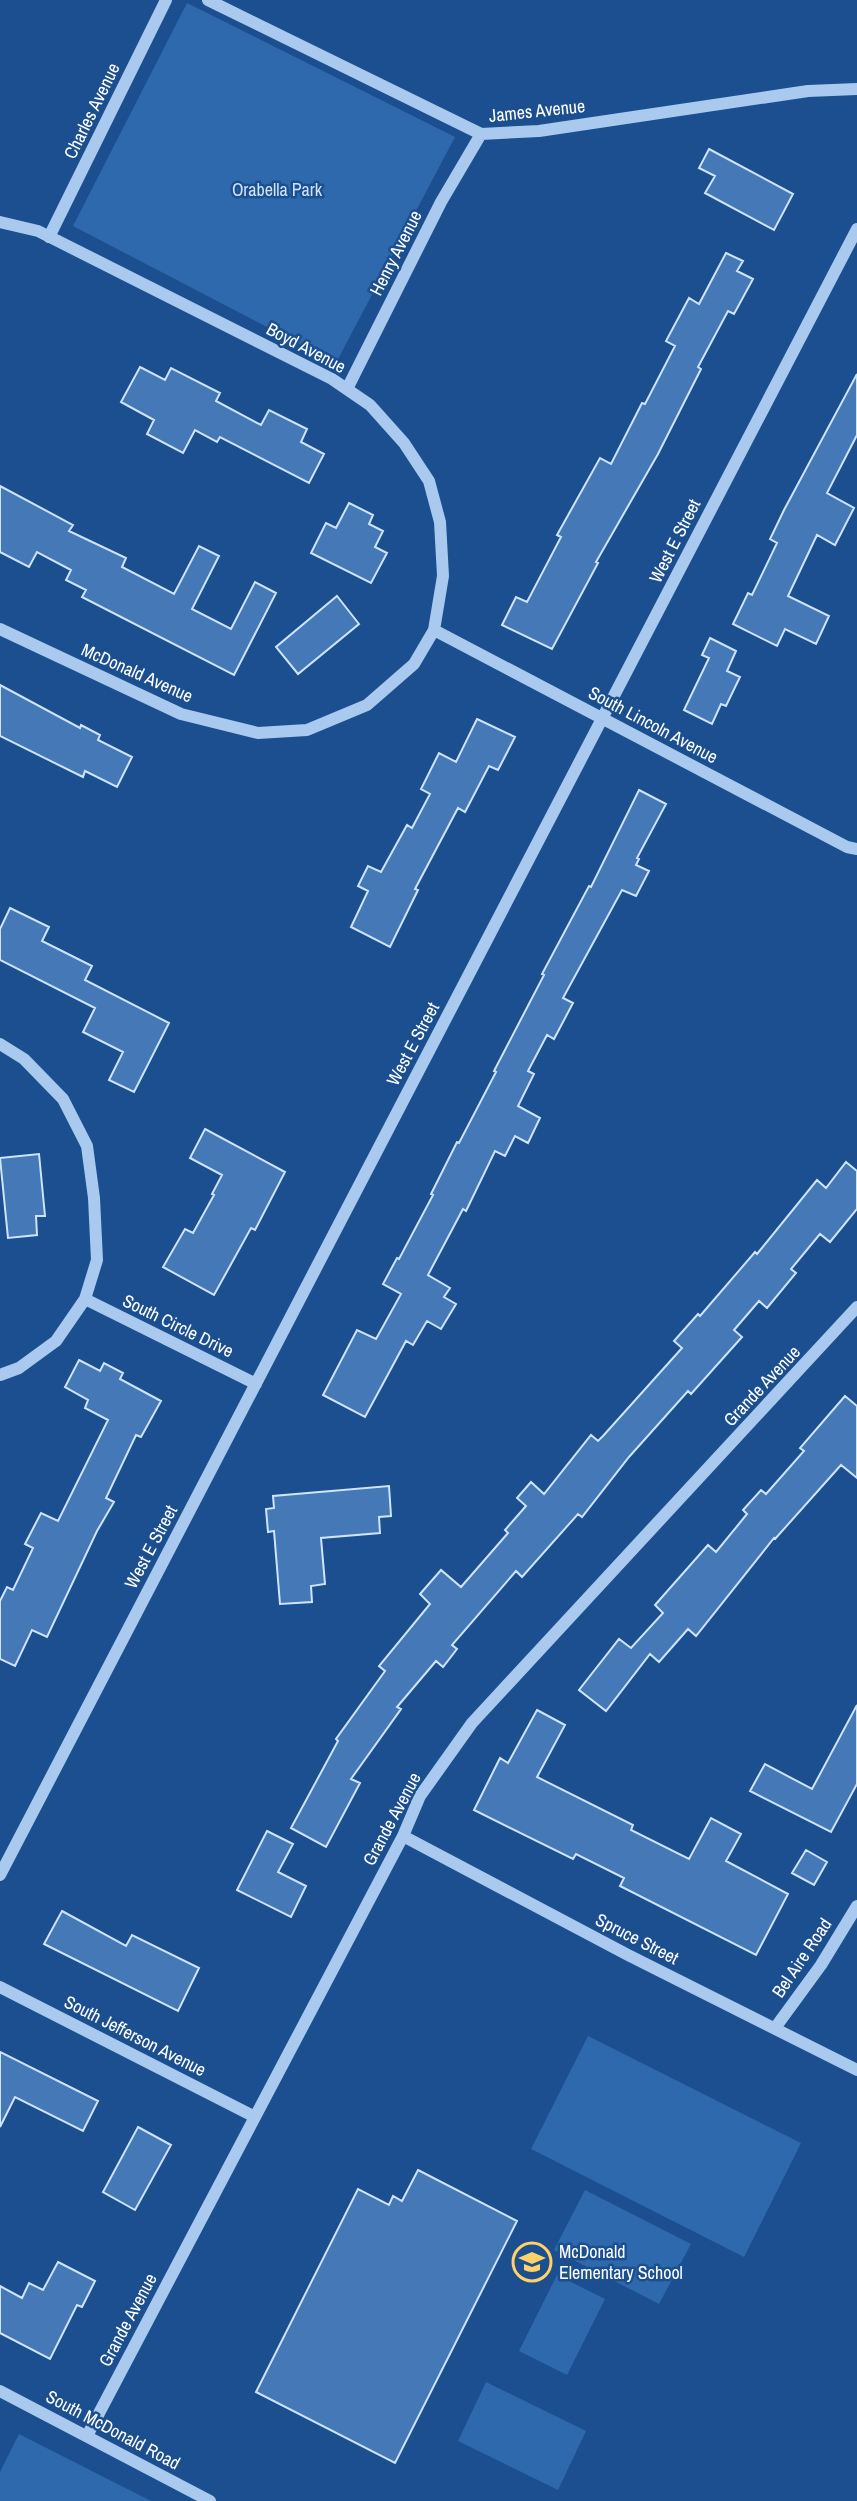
<svg xmlns="http://www.w3.org/2000/svg" width="857" height="2501" font-family="'Archivo Narrow',sans-serif">
<rect width="100%" height="100%" fill="#1b4f8f"/>
<path fill="#2e69ad" d="M 187,3 L 455,137 L 336,363 L 73,226 Z
M 588,2036 L 801,2143 L 744,2257 L 531,2149 Z
M 585,2190 L 691,2244 L 659,2304 L 554,2250 Z
M 557,2275 L 605,2299 L 567,2375 L 519,2351 Z
M 486,2382 L 586,2431 L 558,2490 L 458,2441 Z
M 19,2434 L 151,2501 L 0,2501 L 0,2472 Z"/>
<path fill="#4478b7" stroke="#cfe3fa" stroke-width="2" d="M 709,149 L 793,194 L 774,230 L 705,193 L 715,176 L 699,168 Z
M 726,253 L 743,261 L 737,271 L 753,279 L 734,314 L 728,311 L 698,367 L 701,369 L 658,454 L 596,562 L 598,563 L 552,649 L 502,625 L 516,597 L 527,602 L 561,537 L 557,535 L 600,458 L 611,464 L 642,403 L 645,404 L 675,346 L 666,341 L 689,298 L 699,304 Z
M 140,367 L 165,380 L 171,368 L 220,393 L 216,401 L 261,425 L 269,410 L 307,429 L 301,442 L 324,454 L 309,483 L 220,437 L 217,442 L 195,430 L 183,453 L 147,434 L 154,420 L 121,402 Z
M 857,374 L 857,435 L 827,493 L 854,508 L 835,545 L 817,535 L 788,596 L 829,616 L 816,644 L 785,629 L 777,646 L 733,624 L 748,593 L 752,595 L 777,543 L 770,539 L 784,510 Z
M 0,486 L 73,525 L 69,531 L 126,558 L 122,567 L 174,594 L 199,546 L 219,556 L 192,609 L 231,629 L 255,582 L 276,593 L 234,675 L 82,597 L 86,590 L 66,580 L 71,570 L 37,552 L 29,567 L 0,552 Z
M 349,503 L 373,515 L 369,524 L 383,531 L 375,547 L 387,553 L 371,583 L 311,553 L 326,523 L 336,528 Z
M 337,596 L 359,624 L 298,674 L 276,647 Z
M 710,638 L 736,651 L 727,671 L 740,677 L 726,706 L 721,704 L 712,724 L 684,710 L 709,658 L 702,655 Z
M 0,685 L 80,728 L 81,725 L 100,735 L 98,740 L 132,757 L 117,787 L 85,771 L 83,777 L 0,736 Z
M 477,719 L 515,737 L 498,770 L 489,766 L 465,812 L 458,808 L 415,889 L 418,890 L 390,947 L 351,927 L 368,891 L 358,886 L 368,866 L 381,872 L 407,825 L 412,828 L 430,794 L 421,789 L 439,753 L 456,762 Z
M 639,790 L 666,804 L 637,858 L 639,859 L 636,865 L 649,871 L 636,896 L 622,890 L 563,998 L 573,1003 L 554,1039 L 547,1035 L 528,1071 L 534,1074 L 518,1106 L 540,1118 L 528,1143 L 515,1136 L 505,1156 L 495,1151 L 466,1211 L 463,1209 L 428,1275 L 450,1288 L 444,1297 L 456,1304 L 441,1329 L 427,1321 L 413,1345 L 406,1341 L 365,1417 L 323,1395 L 357,1330 L 376,1339 L 401,1294 L 383,1284 L 397,1258 L 399,1259 L 433,1195 L 431,1194 L 457,1142 L 459,1143 L 496,1072 L 494,1071 L 544,975 L 542,974 L 589,886 L 591,887 Z
M 10,908 L 49,927 L 42,941 L 92,966 L 85,980 L 169,1023 L 134,1092 L 109,1080 L 123,1052 L 83,1032 L 95,1008 L 0,960 L 0,929 Z
M 205,1129 L 285,1172 L 255,1230 L 251,1228 L 214,1295 L 163,1267 L 185,1229 L 193,1233 L 214,1195 L 212,1194 L 222,1175 L 190,1158 Z
M 39,1154 L 45,1216 L 36,1216 L 37,1235 L 8,1238 L 0,1158 Z
M 846,1162 L 857,1171 L 857,1209 L 830,1242 L 820,1234 L 791,1269 L 796,1273 L 767,1308 L 759,1301 L 734,1330 L 742,1337 L 691,1394 L 688,1391 L 629,1457 L 582,1517 L 578,1514 L 522,1577 L 516,1571 L 452,1645 L 457,1649 L 443,1667 L 436,1661 L 397,1707 L 401,1709 L 351,1779 L 360,1783 L 326,1847 L 291,1828 L 338,1741 L 336,1739 L 385,1671 L 379,1666 L 430,1604 L 420,1594 L 441,1570 L 461,1587 L 508,1533 L 505,1530 L 526,1506 L 517,1498 L 531,1482 L 544,1494 L 591,1435 L 598,1441 L 603,1436 L 682,1348 L 674,1341 L 698,1314 L 700,1316 L 755,1252 L 757,1254 L 817,1180 L 826,1188 Z
M 79,1360 L 100,1371 L 104,1363 L 123,1373 L 120,1379 L 161,1401 L 141,1437 L 136,1435 L 106,1498 L 114,1502 L 97,1531 L 47,1637 L 32,1630 L 15,1666 L 0,1659 L 0,1601 L 7,1587 L 13,1590 L 33,1548 L 25,1544 L 41,1513 L 58,1521 L 108,1420 L 85,1408 L 88,1400 L 65,1387 Z
M 845,1396 L 857,1406 L 857,1478 L 841,1465 L 775,1539 L 774,1538 L 696,1636 L 688,1629 L 659,1662 L 650,1654 L 606,1711 L 579,1690 L 619,1639 L 631,1648 L 663,1613 L 655,1605 L 708,1545 L 716,1552 L 747,1514 L 743,1510 L 761,1490 L 766,1494 L 804,1451 L 800,1448 Z
M 389,1486 L 391,1516 L 379,1517 L 380,1533 L 321,1538 L 325,1584 L 311,1586 L 312,1602 L 280,1604 L 274,1531 L 268,1532 L 266,1509 L 274,1508 L 273,1496 Z
M 857,1705 L 857,1784 L 831,1832 L 750,1791 L 765,1764 L 812,1789 Z
M 537,1710 L 565,1725 L 537,1777 L 633,1825 L 631,1830 L 689,1859 L 711,1818 L 741,1834 L 726,1861 L 788,1894 L 756,1955 L 620,1886 L 624,1878 L 576,1854 L 573,1859 L 474,1810 L 500,1758 L 508,1763 Z
M 267,1831 L 293,1844 L 278,1872 L 306,1886 L 291,1917 L 237,1890 Z
M 806,1850 L 827,1862 L 814,1885 L 792,1873 Z
M 62,1911 L 126,1946 L 132,1935 L 199,1968 L 178,2011 L 44,1944 Z
M 0,2052 L 98,2101 L 83,2131 L 15,2097 L 0,2127 Z
M 138,2127 L 171,2145 L 135,2210 L 103,2192 Z
M 418,2170 L 517,2221 L 395,2463 L 256,2392 L 358,2189 L 389,2205 L 393,2196 L 402,2201 Z
M 58,2262 L 95,2281 L 82,2307 L 77,2305 L 50,2359 L 0,2333 L 0,2286 L 22,2298 L 29,2283 L 43,2290 Z"/>
<g fill="none" stroke-linecap="round" stroke-linejoin="round">
<path stroke="#a9c9ee" stroke-width="12" d="M 208,0 L 481,134 L 539,131 L 808,91 L 857,89
M 0,222 L 38,231 L 332,379 L 370,405 L 404,443 L 429,481 L 440,522 L 443,576 L 434,630 L 414,664 L 367,705 L 307,730 L 258,733 L 181,714 L 0,629
M 49,237 L 166,0
M 347,389 L 441,202 L 481,134
M 434,630 L 847,847 L 857,849
M 0,1044 L 24,1059 L 63,1099 L 87,1146 L 94,1198 L 97,1260 L 85,1299 L 56,1341 L 19,1368 L 0,1375
M 85,1299 L 256,1384
M 403,1836 L 628,1955 L 857,2070
M 0,1875 L 857,229
M 0,1987 L 255,2117
M 775,2028 L 821,1965 L 857,1906
M 0,2391 L 210,2501
M 87,2436 L 403,1836 L 420,1796 L 472,1723 L 857,1307"/>
</g>
<defs>
<symbol id="school-ring" viewBox="-11 -11 22 22"><circle r="9.5" fill="#1b4f8f" stroke="#ffd166" stroke-width="1.5"/><path d="M0-5L7-2L0 1L-7-2ZM-4 1L0 2.5L4 1V4Q0 6-4 4Z" fill="#ffd166"/></symbol>
</defs>
<g fill-rule="evenodd">
<use href="#school-ring" x="510" y="2240" width="44" height="44"/>
</g>
<g text-anchor="middle" stroke-width="5" stroke-linejoin="round" paint-order="stroke">
<g font-size="18" fill="#fff" stroke="#1b4f8f">
<text transform="translate(92 111) rotate(-64)" y="6">Charles Avenue</text>
<text transform="translate(537 111) rotate(-6)" y="6">James Avenue</text>
<text transform="translate(396 253) rotate(-63)" y="6">Henry Avenue</text>
<text transform="translate(306 348) rotate(28)" y="6">Boyd Avenue</text>
<text transform="translate(675 541) rotate(-63)" y="6">West E Street</text>
<text transform="translate(137 673) rotate(24)" y="6">McDonald Avenue</text>
<text transform="translate(653 725) rotate(28)" y="6">South Lincoln Avenue</text>
<text transform="translate(413 1044) rotate(-62)" y="6">West E Street</text>
<text transform="translate(178 1326) rotate(26)" y="6">South Circle Drive</text>
<text transform="translate(762 1386) rotate(-47)" y="6">Grande Avenue</text>
<text transform="translate(151 1547) rotate(-62)" y="6">West E Street</text>
<text transform="translate(392 1819) rotate(-62)" y="6">Grande Avenue</text>
<text transform="translate(637 1939) rotate(27)" y="6">Spruce Street</text>
<text transform="translate(802 1958) rotate(-56)" y="6">Bel Aire Road</text>
<text transform="translate(135 2036) rotate(27)" y="6">South Jefferson Avenue</text>
<text transform="translate(128 2320) rotate(-62)" y="6">Grande Avenue</text>
<text transform="translate(113 2430) rotate(28)" y="6">South McDonald Road</text>
</g>
<g font-size="18" fill="#cfe3fa" stroke="#1b4f8f">
<text x="277" y="196">Orabella Park</text>
</g>
<g font-size="18" fill="#fff" stroke="#1b4f8f" text-anchor="start">
<text x="559" y="2258">McDonald<tspan x="559" dy="21">Elementary School</tspan></text>
</g>
</g>
</svg>
